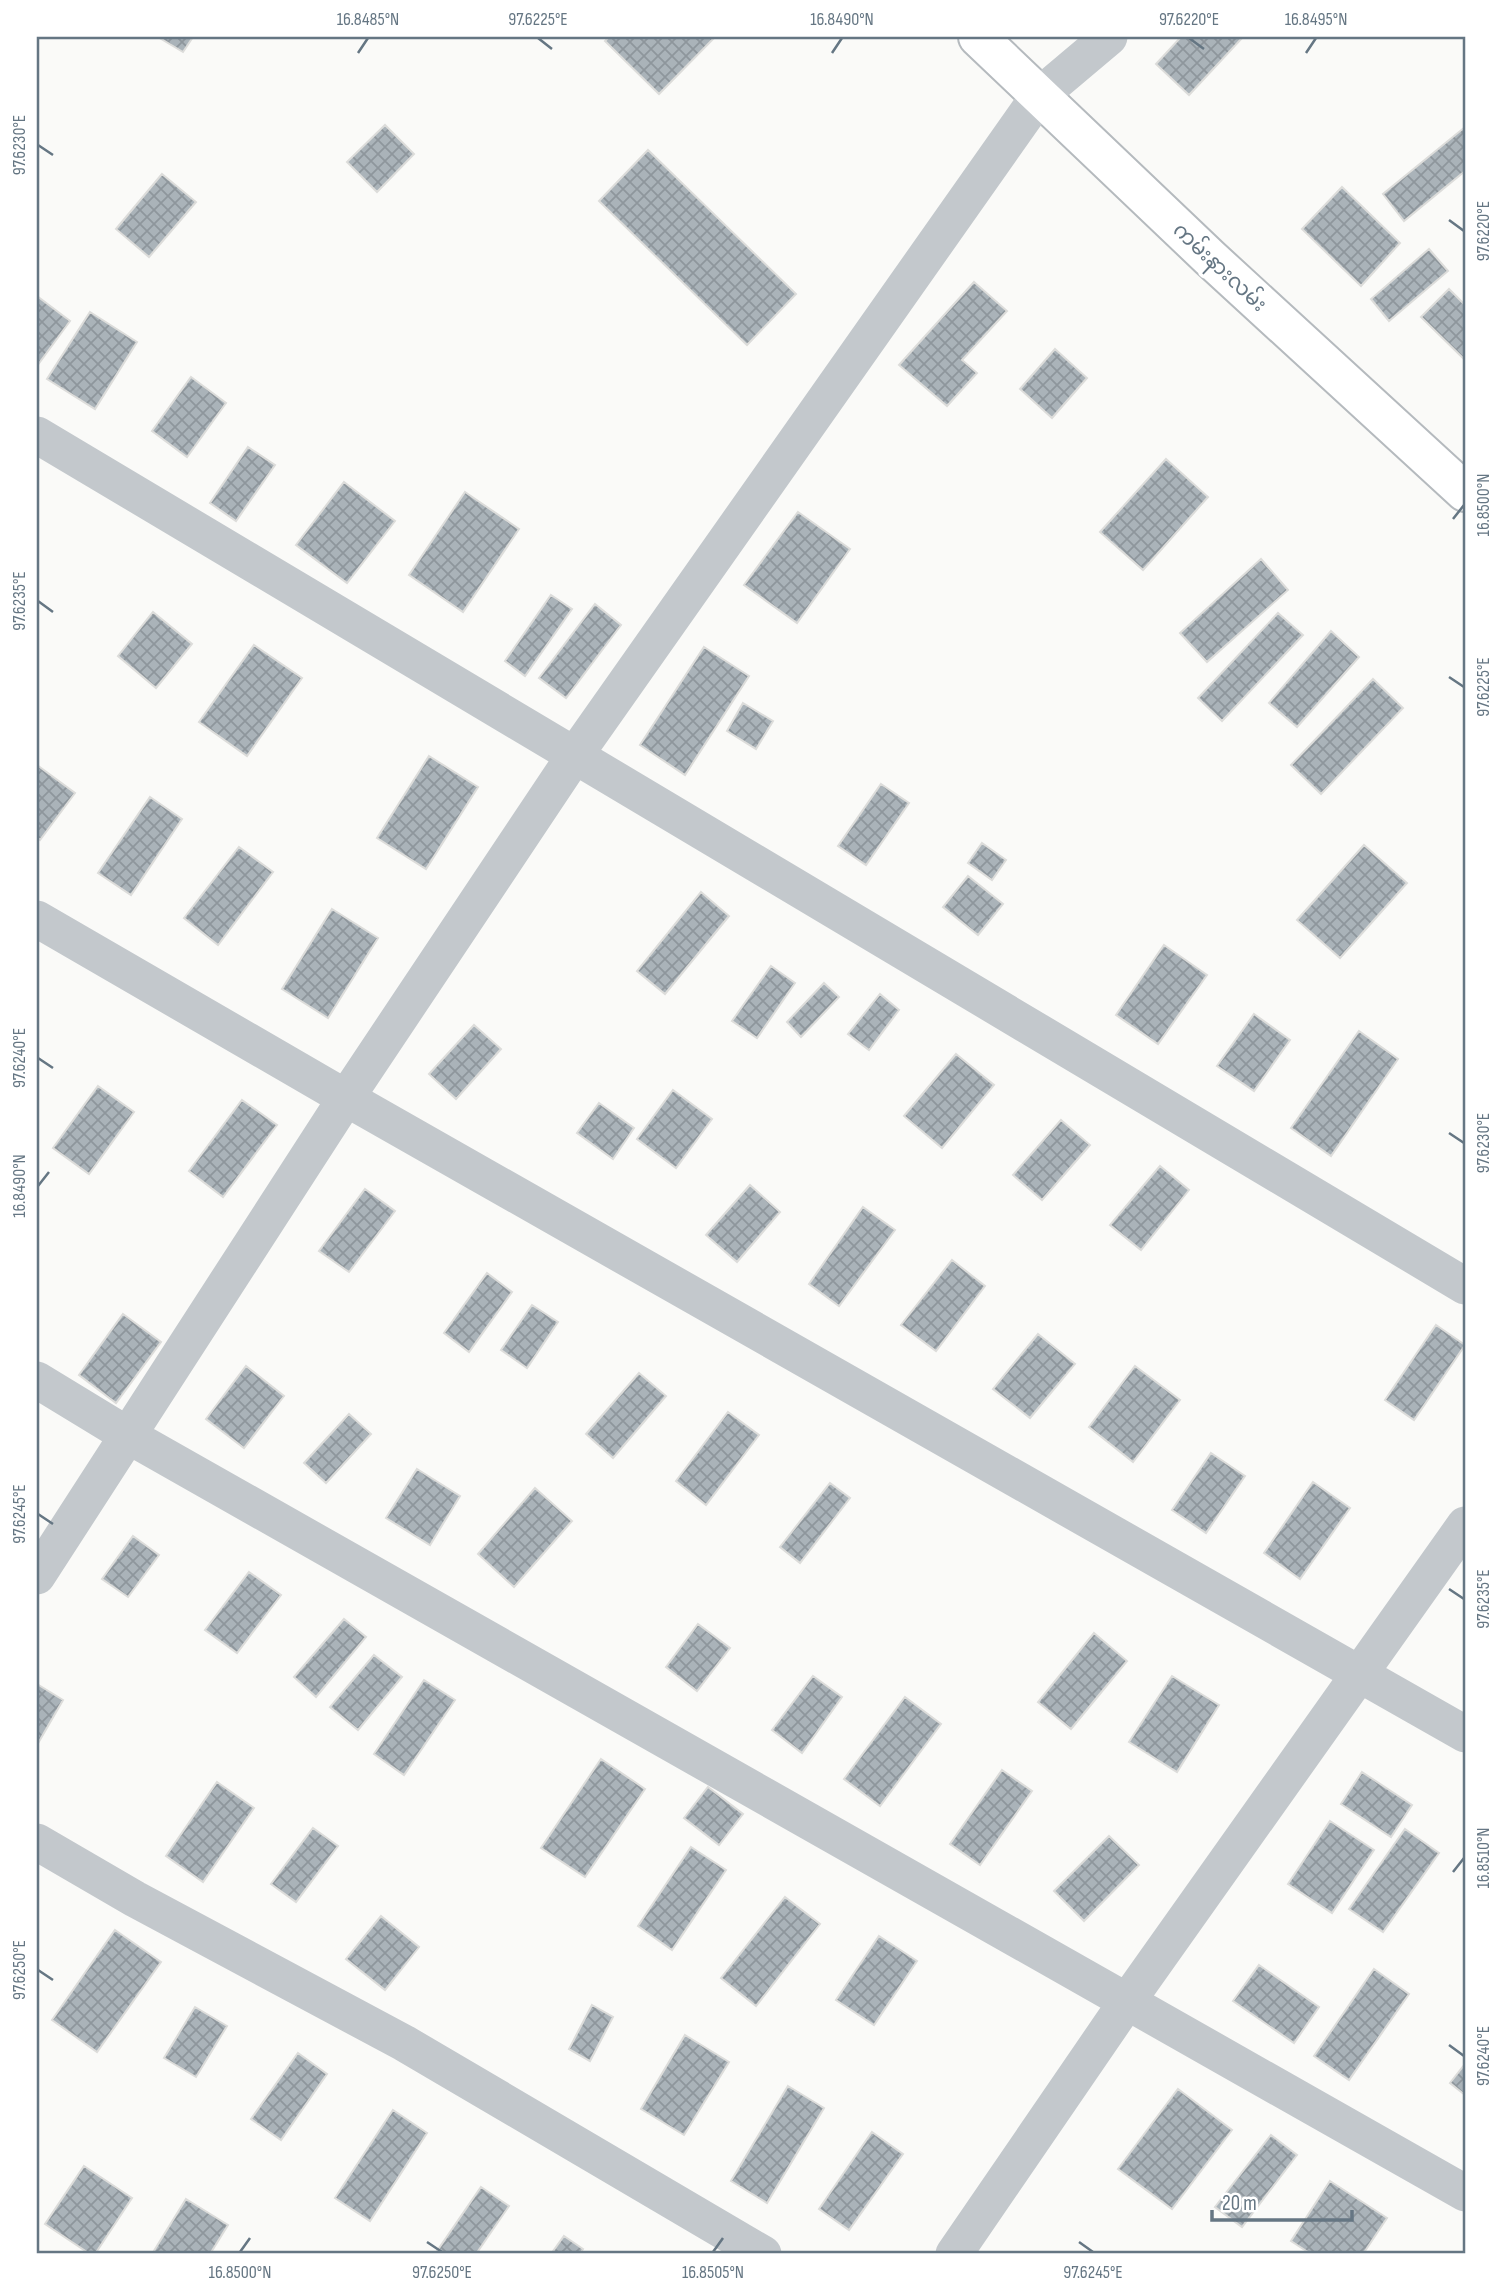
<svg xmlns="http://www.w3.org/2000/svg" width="1502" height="2291" font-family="'Sofia Sans Condensed','Noto Sans Myanmar',sans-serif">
<defs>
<pattern id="building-cross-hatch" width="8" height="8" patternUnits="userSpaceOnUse" patternTransform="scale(1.75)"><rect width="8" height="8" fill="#aab3b9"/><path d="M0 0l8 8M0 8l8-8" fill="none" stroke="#8e969c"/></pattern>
</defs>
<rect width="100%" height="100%" fill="#fafaf8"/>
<path fill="url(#building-cross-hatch)" stroke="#dcdcda" stroke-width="2" d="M 158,37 L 193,37 L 183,52 Z
M 609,37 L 715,37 L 659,94 L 605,41 Z
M 1181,37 L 1243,37 L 1189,95 L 1156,64 Z
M 385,125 L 414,154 L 377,192 L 347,162 Z
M 1465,127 L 1465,171 L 1404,221 L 1383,194 Z
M 648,150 L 796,294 L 747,345 L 599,201 Z
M 162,174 L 196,202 L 149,257 L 116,229 Z
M 1342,187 L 1400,243 L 1361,286 L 1302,229 Z
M 1429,249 L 1448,271 L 1389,321 L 1371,299 Z
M 974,282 L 1007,311 L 962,360 L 977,373 L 947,406 L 899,365 Z
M 1449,289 L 1465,305 L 1465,360 L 1421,317 Z
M 37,296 L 70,321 L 37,366 Z
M 90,312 L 137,342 L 95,409 L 47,379 Z
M 1055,349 L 1087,378 L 1052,418 L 1020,389 Z
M 191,377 L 226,403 L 187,457 L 152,431 Z
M 248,447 L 275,465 L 236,521 L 210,503 Z
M 1166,459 L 1208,497 L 1143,570 L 1100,532 Z
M 344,482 L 395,521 L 347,583 L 296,545 Z
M 465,492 L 519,529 L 463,612 L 409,575 Z
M 798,512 L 850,549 L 797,623 L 744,585 Z
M 1261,559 L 1288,590 L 1207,662 L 1180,633 Z
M 551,595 L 572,609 L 525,676 L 505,661 Z
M 595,604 L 621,625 L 566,698 L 539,678 Z
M 153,612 L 192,644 L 156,688 L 118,656 Z
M 1278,613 L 1303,635 L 1222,721 L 1198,698 Z
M 1331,631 L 1359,657 L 1297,727 L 1269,703 Z
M 254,645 L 302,678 L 247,756 L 199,722 Z
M 704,647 L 749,676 L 685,775 L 640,745 Z
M 1373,679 L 1403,708 L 1321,794 L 1291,765 Z
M 743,703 L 773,721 L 756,749 L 727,731 Z
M 429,756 L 478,787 L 426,869 L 377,838 Z
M 37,765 L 75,793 L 40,840 L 37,837 Z
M 881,784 L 909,803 L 866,865 L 838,846 Z
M 150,797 L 182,819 L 131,895 L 98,873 Z
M 982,843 L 1006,860 L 992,880 L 968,863 Z
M 1364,845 L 1407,883 L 1340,958 L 1297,920 Z
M 239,847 L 273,872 L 218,945 L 184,918 Z
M 968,876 L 1003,904 L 978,935 L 943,907 Z
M 701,892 L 729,916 L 665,994 L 637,971 Z
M 332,909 L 378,938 L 328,1018 L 282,989 Z
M 1164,945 L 1207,975 L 1158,1044 L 1116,1015 Z
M 771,966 L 795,983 L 757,1038 L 732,1021 Z
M 824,983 L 839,997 L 801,1037 L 787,1022 Z
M 880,994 L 899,1010 L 869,1050 L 848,1034 Z
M 1254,1014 L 1290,1040 L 1254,1091 L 1217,1066 Z
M 474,1025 L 501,1049 L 456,1099 L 429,1074 Z
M 1359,1031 L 1398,1059 L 1331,1156 L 1291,1128 Z
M 956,1054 L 994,1085 L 942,1148 L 904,1116 Z
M 98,1086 L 134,1112 L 89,1174 L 53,1148 Z
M 673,1090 L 712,1119 L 676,1168 L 637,1139 Z
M 242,1100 L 277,1125 L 223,1197 L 189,1171 Z
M 599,1103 L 634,1128 L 613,1159 L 577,1133 Z
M 1061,1120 L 1090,1145 L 1042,1200 L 1013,1175 Z
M 1160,1166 L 1189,1190 L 1141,1250 L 1110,1225 Z
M 750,1185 L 780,1212 L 737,1262 L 706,1235 Z
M 365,1189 L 395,1211 L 349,1272 L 319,1251 Z
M 863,1207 L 895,1230 L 839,1306 L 809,1284 Z
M 952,1260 L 985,1286 L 936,1351 L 901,1325 Z
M 487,1273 L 512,1292 L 469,1352 L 444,1333 Z
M 532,1305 L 558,1322 L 527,1368 L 501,1350 Z
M 123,1314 L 161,1342 L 116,1403 L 79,1375 Z
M 1436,1325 L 1465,1345 L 1414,1420 L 1385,1400 Z
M 1038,1334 L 1075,1364 L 1030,1418 L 993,1389 Z
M 246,1366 L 284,1396 L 244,1448 L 206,1419 Z
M 1135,1366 L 1180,1400 L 1133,1462 L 1089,1427 Z
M 639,1373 L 666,1396 L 613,1458 L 586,1434 Z
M 728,1412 L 759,1435 L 706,1505 L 676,1481 Z
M 349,1414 L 371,1434 L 326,1483 L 304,1463 Z
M 1211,1453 L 1245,1476 L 1206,1533 L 1172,1510 Z
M 417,1469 L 460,1496 L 430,1545 L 386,1518 Z
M 1313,1482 L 1350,1508 L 1300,1579 L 1264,1553 Z
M 830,1483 L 850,1498 L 800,1563 L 780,1547 Z
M 535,1488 L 572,1521 L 514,1587 L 478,1554 Z
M 133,1536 L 159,1555 L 128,1597 L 102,1579 Z
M 249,1572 L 281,1595 L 237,1653 L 205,1630 Z
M 344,1619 L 366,1637 L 316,1697 L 294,1677 Z
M 698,1624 L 730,1648 L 697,1691 L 666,1667 Z
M 1094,1633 L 1127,1661 L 1071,1729 L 1038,1702 Z
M 374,1655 L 402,1677 L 358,1730 L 330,1707 Z
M 813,1676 L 842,1697 L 802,1753 L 772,1730 Z
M 1172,1676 L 1219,1705 L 1177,1772 L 1129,1742 Z
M 424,1680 L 455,1700 L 404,1775 L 374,1754 Z
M 37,1684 L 63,1700 L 37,1745 Z
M 905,1697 L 941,1724 L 880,1806 L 844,1779 Z
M 601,1759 L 645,1789 L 585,1877 L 541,1848 Z
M 1002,1770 L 1032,1791 L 980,1865 L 950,1844 Z
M 1362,1772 L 1412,1805 L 1391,1837 L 1341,1804 Z
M 217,1782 L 254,1808 L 203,1882 L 166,1856 Z
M 708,1787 L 743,1814 L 719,1845 L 684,1818 Z
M 1330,1821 L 1374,1850 L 1332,1913 L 1288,1884 Z
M 313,1828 L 338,1846 L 296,1902 L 271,1884 Z
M 1405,1829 L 1439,1853 L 1383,1932 L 1349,1909 Z
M 1109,1836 L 1139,1865 L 1084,1921 L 1054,1891 Z
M 691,1847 L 726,1870 L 672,1950 L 638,1926 Z
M 785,1897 L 820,1924 L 756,2006 L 721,1978 Z
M 381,1916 L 419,1947 L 385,1990 L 346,1959 Z
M 115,1930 L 161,1962 L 97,2052 L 52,2020 Z
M 879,1936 L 917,1961 L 874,2025 L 836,2000 Z
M 1259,1965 L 1319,2007 L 1294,2043 L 1233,2001 Z
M 1374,1969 L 1409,1994 L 1349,2080 L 1314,2056 Z
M 592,2005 L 613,2017 L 590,2061 L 569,2049 Z
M 195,2007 L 227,2026 L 196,2077 L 164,2058 Z
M 685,2035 L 729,2062 L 684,2135 L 641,2109 Z
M 298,2053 L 327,2074 L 281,2140 L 251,2119 Z
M 1465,2064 L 1465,2095 L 1450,2083 Z
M 788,2086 L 824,2108 L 767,2203 L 731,2181 Z
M 1178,2089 L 1232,2130 L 1172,2209 L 1118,2169 Z
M 393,2110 L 427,2133 L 370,2221 L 335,2198 Z
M 872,2132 L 903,2154 L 849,2230 L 819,2209 Z
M 1271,2135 L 1297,2155 L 1242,2227 L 1215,2207 Z
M 84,2166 L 132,2198 L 95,2254 L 90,2254 L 45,2224 Z
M 1330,2181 L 1387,2218 L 1363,2254 L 1311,2254 L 1291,2241 Z
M 481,2187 L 509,2206 L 476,2254 L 435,2254 Z
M 186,2199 L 228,2225 L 210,2254 L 152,2254 Z
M 564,2236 L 583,2249 L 580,2254 L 551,2254 Z"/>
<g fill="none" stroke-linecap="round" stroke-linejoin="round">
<defs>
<path id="primary" d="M 978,37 L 1210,258 L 1465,492"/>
</defs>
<use href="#primary" stroke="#b5babe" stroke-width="42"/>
<path stroke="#c3c8cc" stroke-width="37" d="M 37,435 L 1465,1286
M 37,919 L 346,1098 L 1465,1734
M 37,1380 L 129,1436 L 1465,2193
M 37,1576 L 346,1098 L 575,755 L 1039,96 L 1109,37
M 37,1842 L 135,1899 L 404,2043 L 763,2254
M 954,2254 L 1126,2003 L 1465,1525"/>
<use href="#primary" stroke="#fff" stroke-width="38"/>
</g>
<path fill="none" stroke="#657683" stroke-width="2.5" d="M 538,38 L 552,49M 1189,38 L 1204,49M 358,53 L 368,38M 832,53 L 842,38M 1306,53 L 1316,38M 38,145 L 53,155M 1449,220 L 1464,231M 1453,519 L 1464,505M 38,601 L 53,612M 1449,677 L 1464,687M 38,1058 L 53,1068M 1449,1133 L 1464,1143M 38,1186 L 49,1172M 38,1514 L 53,1524M 1449,1589 L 1464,1599M 1453,1872 L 1464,1858M 38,1970 L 53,1980M 1449,2045 L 1464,2056M 427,2242 L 442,2252M 1079,2242 L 1093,2252M 240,2252 L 250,2238M 713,2252 L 723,2238"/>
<g text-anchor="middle" stroke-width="7" stroke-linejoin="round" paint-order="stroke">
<g font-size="21" fill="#657683" stroke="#fff">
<text transform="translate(1220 267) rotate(43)" y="7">ကမ်းနားလမ်း</text>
</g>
</g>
<rect width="1502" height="2291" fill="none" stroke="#ffffff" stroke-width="77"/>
<path d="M1212 2210v10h140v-10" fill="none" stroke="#657683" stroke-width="3.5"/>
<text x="1222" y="2210" font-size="21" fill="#657683" stroke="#ffffff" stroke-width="5" paint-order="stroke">20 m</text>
<rect x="38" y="38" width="1426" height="2214" fill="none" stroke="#657683" stroke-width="2.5"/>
<g font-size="18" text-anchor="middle" fill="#657683">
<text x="368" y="25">16.8485°N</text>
<text x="538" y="25">97.6225°E</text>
<text x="842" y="25">16.8490°N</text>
<text x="1189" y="25">97.6220°E</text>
<text x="1316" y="25">16.8495°N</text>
<text transform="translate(19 145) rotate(-90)" y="6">97.6230°E</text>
<text transform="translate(1483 231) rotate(-90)" y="6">97.6220°E</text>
<text transform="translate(1483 505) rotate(-90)" y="6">16.8500°N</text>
<text transform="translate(19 601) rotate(-90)" y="6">97.6235°E</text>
<text transform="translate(1483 687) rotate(-90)" y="6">97.6225°E</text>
<text transform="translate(19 1058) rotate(-90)" y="6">97.6240°E</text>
<text transform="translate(1483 1143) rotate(-90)" y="6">97.6230°E</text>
<text transform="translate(19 1186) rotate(-90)" y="6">16.8490°N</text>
<text transform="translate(19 1514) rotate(-90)" y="6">97.6245°E</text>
<text transform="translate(1483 1599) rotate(-90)" y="6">97.6235°E</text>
<text transform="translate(1483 1858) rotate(-90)" y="6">16.8510°N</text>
<text transform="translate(19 1970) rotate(-90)" y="6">97.6250°E</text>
<text transform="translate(1483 2056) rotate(-90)" y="6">97.6240°E</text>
<text x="240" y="2278">16.8500°N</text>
<text x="442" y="2278">97.6250°E</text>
<text x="713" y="2278">16.8505°N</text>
<text x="1093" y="2278">97.6245°E</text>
</g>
</svg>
